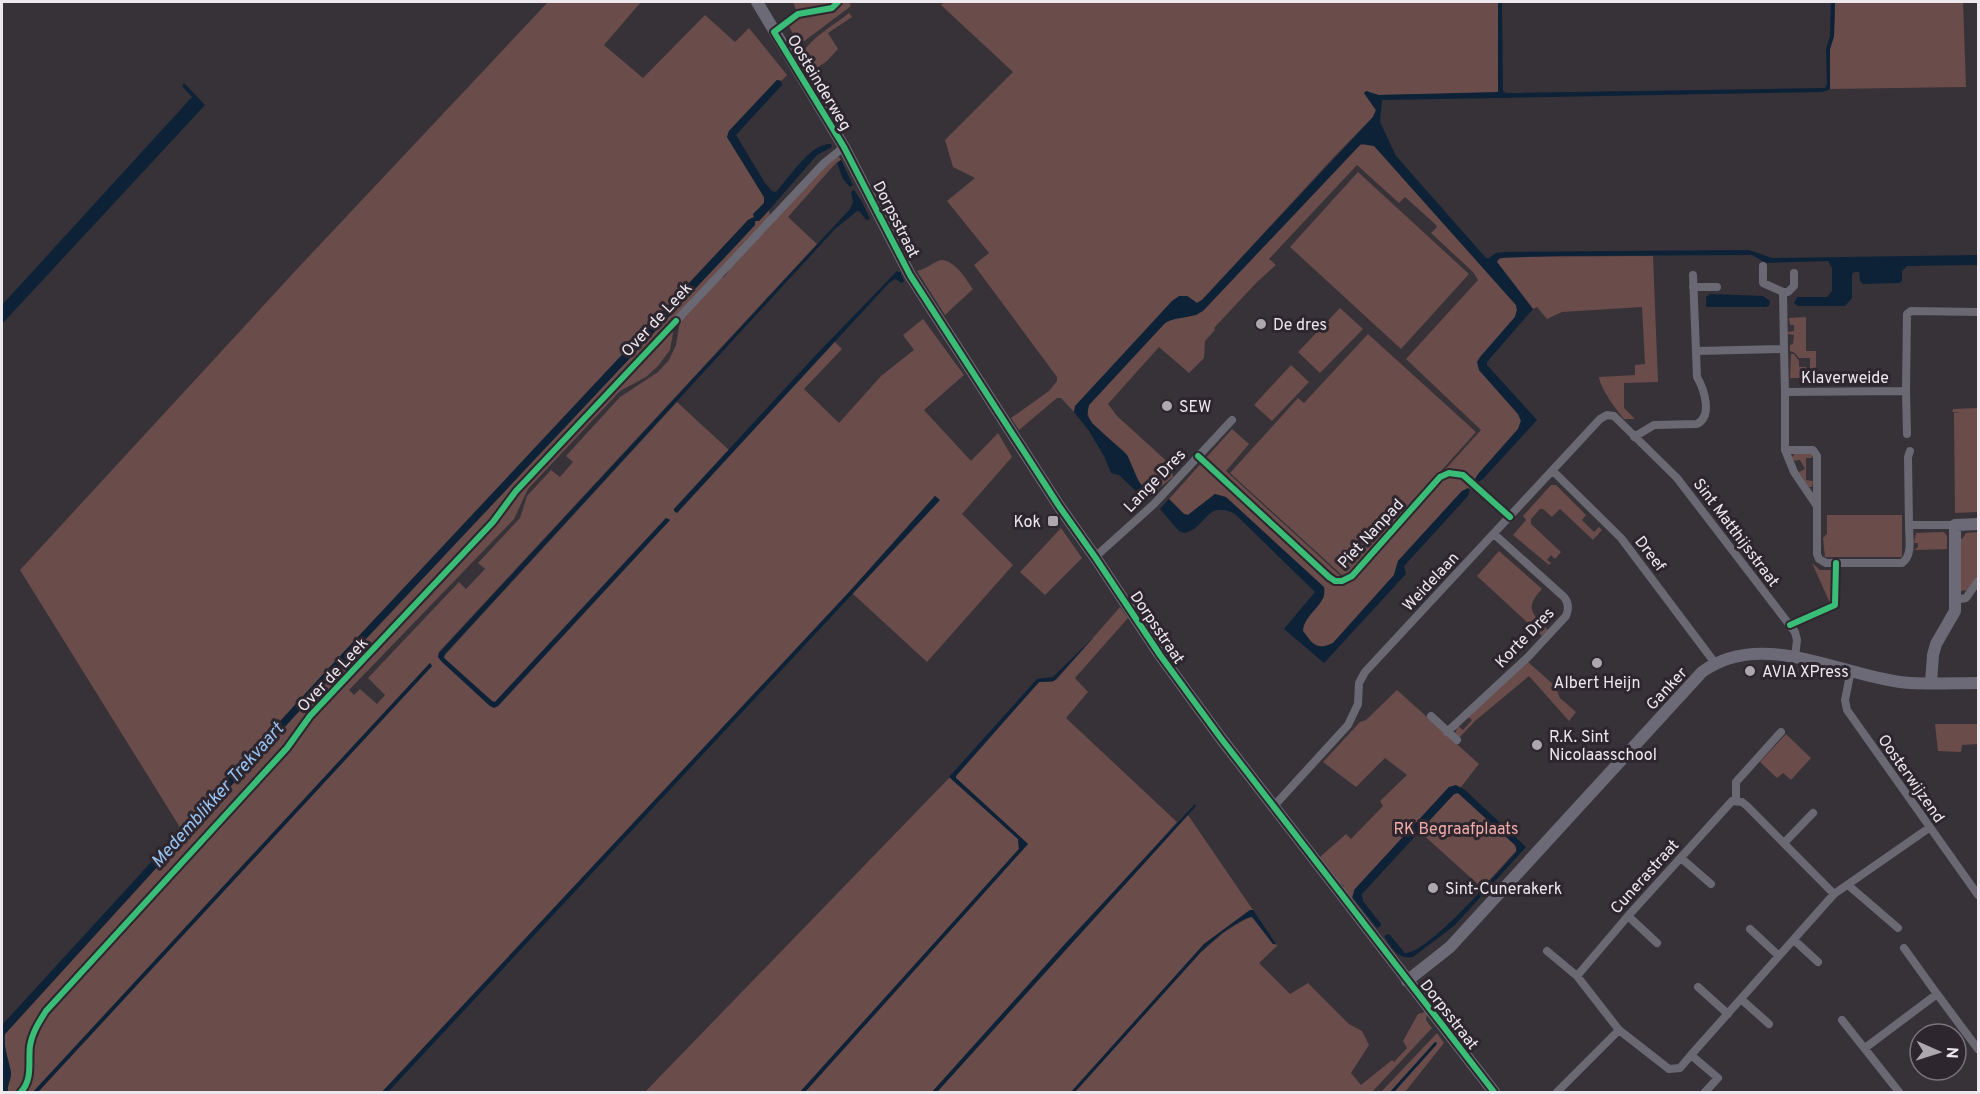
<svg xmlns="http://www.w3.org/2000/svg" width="1980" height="1094" font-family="Overpass,sans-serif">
<rect width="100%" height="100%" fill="#363238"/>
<path fill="#6a4c4a" d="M 548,2 L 641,2 L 604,45 L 643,78 L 705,15 L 735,42 L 749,28 L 787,75 L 781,81 L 777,80 L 729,131 L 727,137 L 764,197 L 764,203 L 753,215 L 754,217 L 748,220 L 327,670 L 181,829 L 20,570 L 298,268 Z
M 793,2 L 836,2 L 831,7 L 797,12 Z
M 841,2 L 849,2 L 851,6 L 795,48 L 793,34 L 788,24 C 807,9 825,20 841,2 Z
M 944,2 L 1498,2 L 1499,90 L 1496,93 L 1379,95 L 1372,95 L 1368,91 L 1364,93 L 1376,110 L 1373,117 L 1333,158 L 1202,300 L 1197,303 L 1187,296 L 1076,406 L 1074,412 L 1061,398 L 1057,398 L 1019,430 L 1011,418 L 1049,391 L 1057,381 L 1057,377 L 974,265 L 989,253 L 947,201 L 975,178 L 953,167 L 945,140 L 1013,72 L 941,5 Z
M 1835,2 L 1963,2 L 1966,87 L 1830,89 L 1830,49 L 1834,36 Z
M 849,13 L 852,17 L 828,33 L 838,49 L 827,61 L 808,74 L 799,59 C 807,40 833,26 849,13 Z
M 1367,143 L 1374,145 L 1516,305 L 1517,310 L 1515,317 L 1481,357 L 1479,370 L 1518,414 L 1521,421 L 1518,429 L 1475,479 L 1478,482 L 1469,489 L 1462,491 L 1398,561 L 1394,575 L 1333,643 C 1317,651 1313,644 1303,631 L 1303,623 L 1324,597 L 1215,494 L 1188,515 L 1184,514 L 1169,499 L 1232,429 L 1249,444 L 1226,471 L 1345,580 L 1481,430 L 1406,359 L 1478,280 L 1473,272 L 1431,233 L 1437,227 L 1435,224 L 1405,197 L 1399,203 L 1357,165 L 1269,259 L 1276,265 L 1257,282 L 1214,328 L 1215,330 L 1205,341 L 1204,358 L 1189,373 L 1159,347 L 1108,404 L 1117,416 L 1171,465 L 1173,477 L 1150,495 C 1146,490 1141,485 1138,480 C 1133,472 1132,462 1126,454 C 1115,440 1081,426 1089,405 L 1165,323 L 1174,318 L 1197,315 L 1357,146 Z
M 837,154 L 841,160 L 835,164 L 788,217 L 817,244 L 439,652 L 438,657 L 490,706 L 498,706 L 670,520 L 666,518 L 495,702 L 492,701 L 444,658 L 444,656 L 677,402 L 729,450 L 674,509 L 677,513 L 834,341 L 842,349 L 804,389 L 839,423 L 881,376 L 914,350 L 903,335 L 923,319 L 964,375 L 924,410 L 971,461 L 998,433 L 1012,457 L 962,514 L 1013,565 L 927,662 L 852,593 L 939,500 L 935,496 L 850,591 L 382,1092 L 38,1092 L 432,666 L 430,663 L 33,1092 L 24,1092 C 34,1080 30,1065 32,1050 C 34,1036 39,1025 47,1014 L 288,751 L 308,721 L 496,522 L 516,493 L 674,327 L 670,350 L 658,366 L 646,377 L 620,391 L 528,489 L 514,519 L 349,690 L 354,695 L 360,689 L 377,704 L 385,695 L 368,678 L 459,582 L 466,589 L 485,569 L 478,563 L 520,518 L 527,496 L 551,470 L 560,477 L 573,462 L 566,456 L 620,397 L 658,372 L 669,360 L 676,345 L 680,321 L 718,279 C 724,278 728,274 729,268 Z
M 1358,172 L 1469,274 L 1401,349 L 1290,247 Z
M 769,210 L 770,217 L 515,488 L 493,519 L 306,717 L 284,748 L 42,1014 L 30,1037 L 25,1083 L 17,1092 L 8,1092 C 7,1085 11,1080 11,1073 C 9,1060 3,1048 5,1034 L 332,675 L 741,240 C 747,233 753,227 757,219 L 759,221 Z
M 1653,256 L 1658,382 L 1624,383 L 1624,408 L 1635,419 L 1624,419 C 1617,411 1600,388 1599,377 L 1635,375 L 1635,365 L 1645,364 L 1642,307 L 1562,312 L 1547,319 L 1537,307 L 1533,309 L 1496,261 L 1504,257 Z
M 941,260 C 956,261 965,278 973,289 L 945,315 L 917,271 C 927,269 931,263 941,260 Z
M 1340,308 L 1363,329 L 1320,373 L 1298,352 Z
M 1806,317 L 1806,351 L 1816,351 L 1816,378 L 1811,379 L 1810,377 L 1810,358 L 1799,358 L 1795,353 L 1790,351 L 1790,345 L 1793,344 L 1794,335 L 1787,334 L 1787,332 L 1794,331 L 1794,325 L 1790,325 L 1789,318 Z
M 1368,334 L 1476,432 L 1345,578 L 1230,473 L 1298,398 L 1304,403 Z
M 1791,354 L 1794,354 L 1799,361 L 1799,367 L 1806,367 L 1808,378 L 1790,378 Z
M 1291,365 L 1309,382 L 1272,421 L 1254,405 Z
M 1978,408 L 1978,512 L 1955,513 L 1954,413 L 1961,413 L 1952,412 L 1953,409 Z
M 1795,453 L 1812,454 L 1812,458 L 1806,458 L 1806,480 L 1813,481 L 1812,487 L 1809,487 L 1799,472 L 1805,469 L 1800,460 L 1793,461 L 1792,457 Z
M 1551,485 L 1556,485 L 1586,515 L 1582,520 L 1594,532 L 1599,527 L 1602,530 L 1593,540 L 1560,509 L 1552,517 L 1543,509 L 1540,509 L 1531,519 L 1531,524 L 1561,552 L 1555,559 L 1551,555 L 1547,560 L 1551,563 L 1549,565 L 1513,535 L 1526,520 L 1523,516 Z
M 1827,515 L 1902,515 L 1902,557 L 1825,557 L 1823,538 L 1827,534 Z
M 1061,528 L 1082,558 L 1045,595 L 1020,572 Z
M 1944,532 L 1947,536 L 1947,549 L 1914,550 L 1918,547 L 1918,543 L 1914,543 L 1916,533 Z
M 1978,532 L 1978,575 L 1968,590 L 1960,591 L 1959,539 L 1962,539 L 1966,533 Z
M 1499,551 L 1542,589 C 1524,608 1532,614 1548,630 L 1542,636 L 1477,576 Z
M 1812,563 L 1820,570 L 1832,570 L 1832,601 L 1830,603 Z
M 1120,607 L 1128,618 L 1075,678 L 1088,692 L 1066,718 L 1177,822 L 932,1092 L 805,1092 L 1028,844 L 956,778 L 956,774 L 1039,682 L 1051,682 L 1057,679 Z
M 1528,662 L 1555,686 L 1560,698 L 1576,712 L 1569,721 L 1529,676 L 1475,721 L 1459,738 L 1455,734 L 1458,726 L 1463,730 L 1472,720 L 1467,716 Z
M 1397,690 L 1479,764 L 1461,787 L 1449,787 L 1357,887 L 1351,898 L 1343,888 L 1344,886 L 1339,882 L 1320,857 L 1346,834 L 1351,839 L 1383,806 L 1380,801 L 1407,775 L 1385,758 L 1356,787 L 1323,762 L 1360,722 L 1366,720 Z
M 1935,724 L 1978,724 L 1978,744 L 1962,745 L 1961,752 L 1938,751 Z
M 1786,734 L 1811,758 L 1791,780 L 1783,773 L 1777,778 L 1760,762 Z
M 950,777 L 1018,839 L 1019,849 L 800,1092 L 645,1092 Z
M 1458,793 L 1516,846 L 1516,851 L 1482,888 L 1419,831 L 1454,794 Z
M 1188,815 L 1253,910 L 1250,910 L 1204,944 L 1071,1092 L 937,1092 Z
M 1249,917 L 1254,917 L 1273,944 L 1278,945 L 1259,963 L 1290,994 L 1308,983 L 1349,1024 L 1362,1031 L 1369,1045 L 1351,1073 L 1361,1085 L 1392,1060 L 1394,1062 L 1407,1048 L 1403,1041 L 1418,1014 L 1425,1012 L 1427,1014 L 1426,1020 L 1432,1028 L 1372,1092 L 1075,1092 L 1200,953 L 1223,933 Z
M 1437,1033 L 1444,1043 L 1405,1092 L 1394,1092 L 1436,1045 L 1436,1042 L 1390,1092 L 1381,1092 Z"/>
<path fill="#0d2237" d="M 1498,2 L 1502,2 L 1503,91 L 1506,93 L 1825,88 L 1827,84 L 1826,49 L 1830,36 L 1831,2 L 1835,2 L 1834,36 L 1830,49 L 1830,88 L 1829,90 L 1822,92 L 1382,100 L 1380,122 L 1396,156 L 1486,258 L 1489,258 L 1496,253 L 1505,252 L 1749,250 L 1772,258 L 1978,255 L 1978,265 L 1907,266 L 1902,271 L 1902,281 L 1899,283 L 1863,284 L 1860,281 L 1859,272 L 1854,272 L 1852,275 L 1852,298 L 1845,306 L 1798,306 L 1794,303 L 1797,297 L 1827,297 L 1832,291 L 1832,268 L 1828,261 L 1766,263 L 1752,255 L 1556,256 L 1499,258 L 1497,262 L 1533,309 L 1487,362 L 1487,365 L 1537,420 L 1483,479 L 1478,482 L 1475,479 L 1478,474 L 1518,429 L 1521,421 L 1518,414 L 1479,370 L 1477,362 L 1480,357 L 1515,317 L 1517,310 L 1516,305 L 1374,146 L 1361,144 L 1203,311 C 1191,319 1177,316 1165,323 L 1089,405 L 1087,415 L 1092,423 L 1127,455 L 1139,482 L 1150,495 L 1147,498 L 1140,495 L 1119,475 L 1111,473 L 1104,456 L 1089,431 L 1074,412 L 1075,406 L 1172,301 L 1179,296 L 1187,296 L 1197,303 L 1202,300 L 1373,117 L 1376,110 L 1364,93 L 1366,91 L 1379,95 L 1498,92 Z
M 777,80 L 781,81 L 782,85 L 736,135 L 765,183 L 772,191 L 776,192 C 789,178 811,142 831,144 L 832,147 L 817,155 L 770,209 L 759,221 L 755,221 L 755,225 L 741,240 L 332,675 L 5,1034 C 3,1048 9,1060 11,1073 C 11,1080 7,1085 8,1092 L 2,1092 L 2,1025 L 327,670 L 736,233 L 748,220 L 754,217 L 753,214 L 764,203 L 764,197 L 727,137 L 729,131 Z
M 184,83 L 205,105 L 2,324 L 2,305 L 192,97 L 182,86 Z
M 841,160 L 853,185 L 850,187 L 843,179 L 837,163 Z
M 854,190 L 862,202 L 870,219 L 866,220 L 860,212 L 857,211 L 835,229 L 445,654 L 444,658 L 492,701 L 495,702 L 666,518 L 670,520 L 498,706 L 494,708 L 490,706 L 442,662 L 438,657 L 439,653 L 850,209 L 853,202 L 851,192 Z
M 897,271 L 900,272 L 904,281 L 902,283 L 895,279 L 889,283 L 677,513 L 674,511 L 674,509 L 813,358 Z
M 1710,294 L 1763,296 L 1770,301 L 1769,306 L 1766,307 L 1706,307 L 1706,297 Z
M 1468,488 L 1470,490 L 1468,496 L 1404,566 L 1406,574 L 1324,663 L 1284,629 L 1315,592 L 1235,514 C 1205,499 1207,529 1184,533 L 1179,531 L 1160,509 L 1169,499 L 1184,514 L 1188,515 L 1215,494 L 1226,497 L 1324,587 C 1328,605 1304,613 1303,631 C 1312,644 1317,651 1333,643 L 1394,575 L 1398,561 L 1462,491 Z
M 935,496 L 940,500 L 388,1092 L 382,1092 L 850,591 Z
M 1094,637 L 1054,681 L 1039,682 L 956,776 L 956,778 L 1028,844 L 805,1092 L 800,1092 L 1019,849 L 1018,839 L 949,777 L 1037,679 L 1053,677 Z
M 430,663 L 432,666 L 38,1092 L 33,1092 Z
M 1456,785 L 1465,790 L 1526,847 L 1455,925 L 1413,957 C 1398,960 1391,947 1384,936 L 1389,934 L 1405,953 C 1428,954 1499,871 1517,851 L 1515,845 L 1458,793 L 1454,794 L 1362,894 L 1363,901 L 1381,924 L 1381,926 L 1377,928 L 1353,898 L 1354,890 L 1449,787 Z
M 1195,804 L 1196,806 L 937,1092 L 932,1092 L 1063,946 Z
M 1250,910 L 1253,910 L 1276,944 L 1273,944 L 1252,917 C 1235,920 1212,941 1200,953 L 1075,1092 L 1071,1092 L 1204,944 Z
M 1435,1042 L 1437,1043 L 1436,1045 L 1394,1092 L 1390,1092 Z"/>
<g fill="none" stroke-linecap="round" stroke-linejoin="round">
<path stroke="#696873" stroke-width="8" d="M 1763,266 L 1763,283 L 1783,292 L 1788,292 L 1794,286 L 1794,273
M 1693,287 L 1717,287
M 1783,292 L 1784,349
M 676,321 L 824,163 L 844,147
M 1697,351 L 1784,349 L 1785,392 L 1906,391 L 1907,314 L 1911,311 L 1978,312
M 1906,391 L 1907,434
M 1785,392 L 1785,450 L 1813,450 L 1817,456 L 1817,554 L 1819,559 L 1826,563 L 1902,563 C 1913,555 1909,538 1909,525
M 1634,437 L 1654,425 L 1697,424 C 1713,416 1704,389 1697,377 L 1693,275
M 1785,450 L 1794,472 L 1817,506
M 1910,451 L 1908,457 L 1909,525 L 1955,525
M 1553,471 L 1621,538 L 1715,663
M 1095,557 L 1154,504 L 1232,420
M 1955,600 L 1966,598 L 1978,581
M 1851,670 L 1845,700 L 1847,710 L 1978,895
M 1431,716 L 1457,740
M 1447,732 L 1528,657 L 1566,616 C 1569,609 1569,603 1564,597 L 1494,534
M 1736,800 L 1736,782 L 1781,732
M 1273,807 L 1348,725 L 1358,704 L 1359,683 L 1365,672 L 1600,419 L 1607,415 L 1614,416 L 1677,478 L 1795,632 L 1797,640 L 1795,657
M 1785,842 L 1813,813
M 1681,858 L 1711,884
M 1848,885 L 1898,928
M 1628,916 L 1657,943
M 1750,929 L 1779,956
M 1794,940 L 1818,962
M 1904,948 L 1937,994
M 1547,951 L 1577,976 L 1619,1030
M 1577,976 L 1628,916 L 1732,801 L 1742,802 L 1747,806 L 1834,894
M 1698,987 L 1728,1014
M 1741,999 L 1769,1024
M 1842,1020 L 1899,1092
M 1865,1048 L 1937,994 L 1978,1049
M 1557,1092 L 1619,1030 L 1669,1069 L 1680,1068 L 1691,1055
M 1705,1092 L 1718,1078 L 1691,1055 L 1834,894 L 1929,828"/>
<path stroke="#6c6a76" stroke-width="12" d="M 757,2 L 844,147 L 910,275 L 1059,506 L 1095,557 L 1160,655 L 1220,737 L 1494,1092
M 1931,683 L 1933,655 L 1936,644 L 1955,611 L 1955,525 L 1978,524
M 1407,981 L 1450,947 L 1702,672 C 1760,629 1838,674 1900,682 C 1925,685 1953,683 1978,683"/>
<defs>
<path id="cycleway" d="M 838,2 L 832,8 L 798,14 L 774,32 L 844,147 L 910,275 L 1059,506 L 1095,557 L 1160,655 L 1220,737 L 1494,1092
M 1198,456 L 1329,577 L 1335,581 L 1342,581 L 1352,576 L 1440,477 L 1449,473 L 1463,475 L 1510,517
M 1790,625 L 1835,605 L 1836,563
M 21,1092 C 33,1079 28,1062 30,1046 C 32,1033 39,1022 46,1011 L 287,748 L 310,716 L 493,522 L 516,491 L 676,321"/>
</defs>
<use href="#cycleway" stroke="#2d262f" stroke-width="10"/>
<use href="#cycleway" stroke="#3abd76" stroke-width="6"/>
</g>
<g fill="#ada8ae" stroke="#2d262f" stroke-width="2">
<circle cx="1261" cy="324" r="6"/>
<circle cx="1167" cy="406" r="6"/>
<rect x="1047" y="515" width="12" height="12" rx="3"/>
<circle cx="1597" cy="663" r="6"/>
<circle cx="1750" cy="671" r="6"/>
<circle cx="1537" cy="745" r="6"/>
<circle cx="1433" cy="888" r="6"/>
</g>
<g text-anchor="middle" stroke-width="6" stroke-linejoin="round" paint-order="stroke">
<g font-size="16" fill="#ede8ee" stroke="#2d262f">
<text transform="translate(820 82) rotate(59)" y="6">Oosteinderweg</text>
<text transform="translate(897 219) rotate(63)" y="6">Dorpsstraat</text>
<text transform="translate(656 319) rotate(-47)" y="6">Over de Leek</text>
<text x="1845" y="383">Klaverweide</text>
<text transform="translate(1154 480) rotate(-46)" y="6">Lange Dres</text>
<text transform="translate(1737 532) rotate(53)" y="6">Sint Matthijsstraat</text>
<text transform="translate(1370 533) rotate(-47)" y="6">Piet Nanpad</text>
<text transform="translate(1651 553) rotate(52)" y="6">Dreef</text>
<text transform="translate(1430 581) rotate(-47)" y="6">Weidelaan</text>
<text transform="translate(1158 627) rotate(56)" y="6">Dorpsstraat</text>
<text transform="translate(1524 637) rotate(-46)" y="6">Korte Dres</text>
<text transform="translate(332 674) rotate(-47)" y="6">Over de Leek</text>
<text transform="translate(1666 688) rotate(-47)" y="6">Ganker</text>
<text transform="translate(1912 778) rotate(55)" y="6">Oosterwijzend</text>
<text transform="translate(1644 876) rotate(-48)" y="6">Cunerastraat</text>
<text transform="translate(1450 1014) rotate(52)" y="6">Dorpsstraat</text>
</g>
<g font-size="16" fill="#ede8ee" stroke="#2d262f" text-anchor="start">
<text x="1273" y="330">De dres</text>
<text x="1179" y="412">SEW</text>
<text x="1041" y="527" text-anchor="end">Kok</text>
<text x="1762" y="677">AVIA XPress</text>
<text x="1597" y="688" text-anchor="middle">Albert Heijn</text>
<text x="1549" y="742">R.K. Sint<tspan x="1549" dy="18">Nicolaasschool</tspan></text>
<text x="1445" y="894">Sint-Cunerakerk</text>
</g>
<g font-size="16" fill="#f3ada8" stroke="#2d262f">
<text x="1456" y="834">RK Begraafplaats</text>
</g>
<g font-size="18" font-style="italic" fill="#97c3f3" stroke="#2d262f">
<text transform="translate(217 795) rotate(-48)" y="6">Medemblikker Trekvaart</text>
</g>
</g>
<rect width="1980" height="1094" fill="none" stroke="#ede8ee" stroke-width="6"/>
<g transform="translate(1938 1052) rotate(93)"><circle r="28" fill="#2d262f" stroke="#7a747b" stroke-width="1.5"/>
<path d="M0-4.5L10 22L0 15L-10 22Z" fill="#ada8ae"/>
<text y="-9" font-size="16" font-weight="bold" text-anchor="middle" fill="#ede8ee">N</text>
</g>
</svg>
